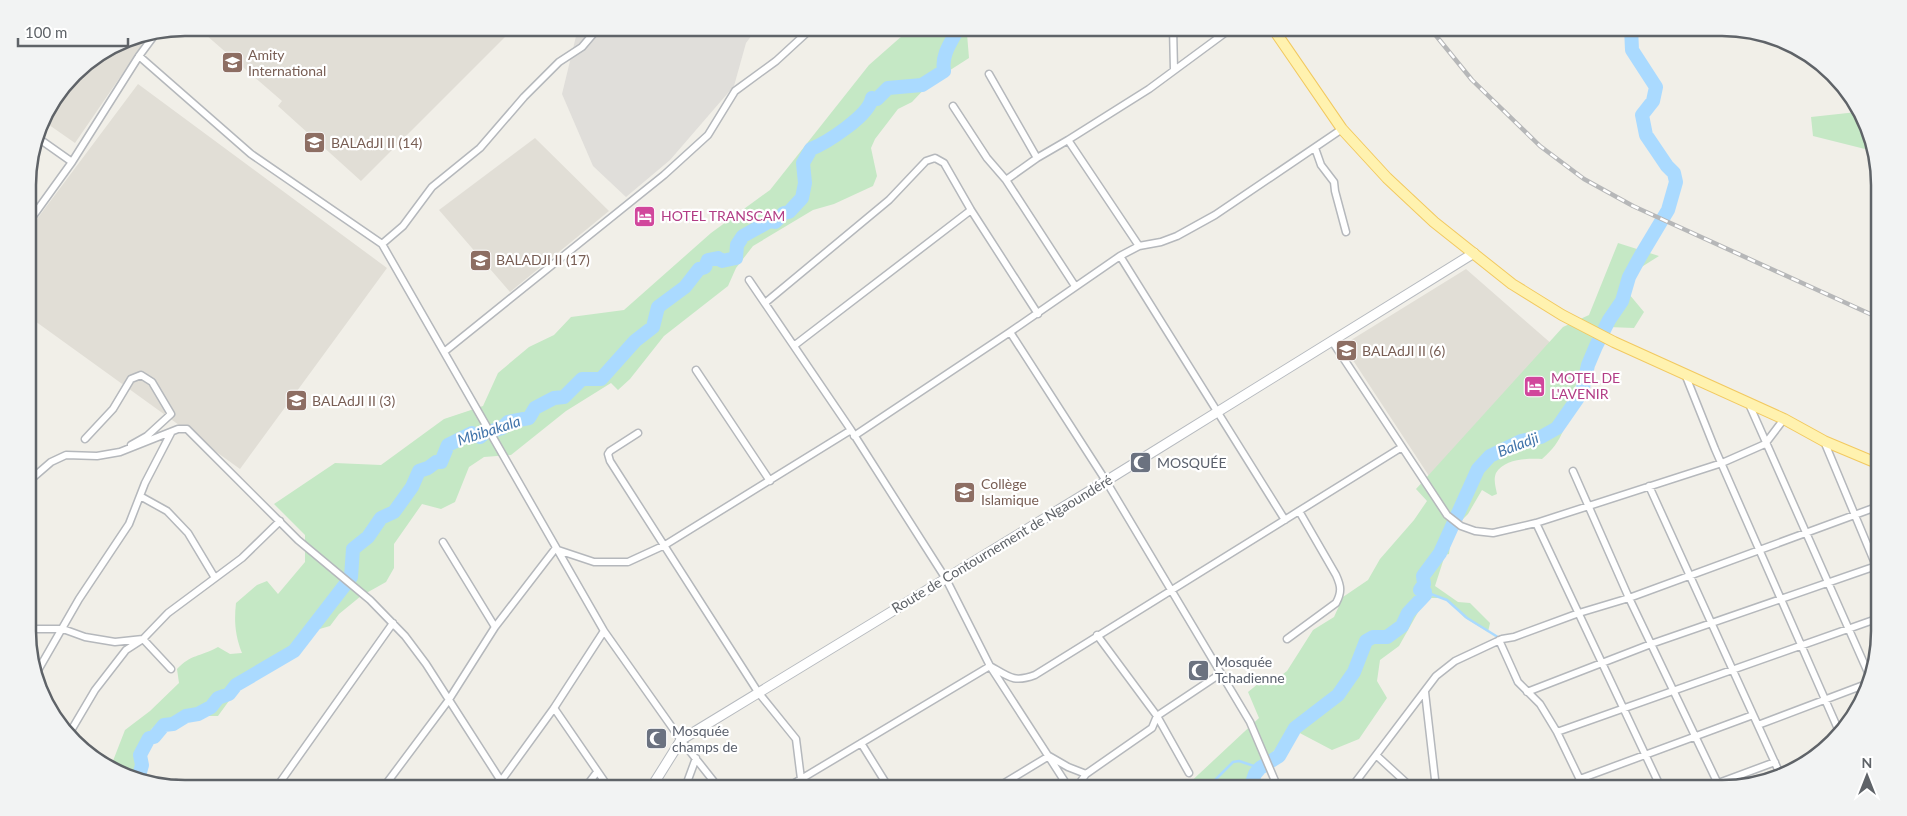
<svg xmlns="http://www.w3.org/2000/svg" width="1907" height="816" font-family="Lato,sans-serif">
<rect width="100%" height="100%" fill="#f1efe8"/>
<path fill="#e0deda" d="M 578,28 L 757,28 L 746,43 L 734,86 L 670,160 L 626,197 L 593,166 L 562,94 Z"/>
<path fill="#e1ded6" d="M 198,28 L 514,28 L 361,181 L 278,106 L 282,101 Z
M 149,35 L 75,143 L 42,120 L 44,115 L 81,67 L 125,39 Z
M 138,84 L 387,268 L 240,469 L 28,316 L 28,231 Z
M 535,138 L 609,211 L 510,292 L 439,210 Z
M 1466,269 L 1553,345 L 1431,479 L 1343,345 Z"/>
<path fill="#c5e8c5" d="M 911,28 L 1015,28 L 1002,35 L 997,28 L 967,34 L 969,58 L 930,83 L 912,102 L 898,109 L 875,139 L 871,148 L 877,176 L 873,186 L 834,204 L 813,210 L 753,246 L 736,268 L 728,286 L 664,336 L 630,379 L 618,390 L 611,383 L 566,411 L 511,455 L 484,457 L 469,467 L 455,502 L 441,509 L 422,504 L 394,544 L 394,568 L 386,582 L 361,596 L 339,614 L 330,626 L 309,632 L 296,655 L 239,687 L 218,716 L 188,716 L 152,728 L 142,759 L 139,779 L 125,777 L 111,766 L 125,730 L 150,711 L 179,683 L 177,669 C 191,654 200,657 218,647 L 230,654 L 242,653 C 235,635 234,621 236,603 L 257,585 L 267,581 L 278,594 L 305,562 L 305,535 L 274,504 L 335,463 L 381,465 L 444,419 L 483,406 L 498,373 L 529,347 L 554,335 L 571,317 L 624,310 L 711,233 L 770,190 L 869,65 Z
M 1857,112 L 1873,151 L 1813,136 L 1811,117 Z
M 1618,243 L 1659,256 L 1632,273 L 1629,294 L 1644,312 L 1634,328 L 1608,327 C 1597,343 1576,380 1571,399 C 1565,426 1564,440 1542,459 C 1528,458 1504,459 1496,473 C 1493,480 1496,488 1497,494 L 1492,496 L 1482,490 L 1468,514 L 1456,526 L 1451,538 L 1449,554 L 1445,555 L 1435,586 L 1458,602 L 1470,603 L 1490,623 L 1488,632 L 1464,617 L 1456,607 L 1445,598 L 1426,598 L 1399,646 L 1380,660 L 1377,681 L 1387,698 L 1359,739 L 1332,750 L 1294,730 L 1258,767 L 1252,788 L 1184,788 L 1259,718 L 1248,692 L 1259,683 L 1273,682 L 1287,671 L 1313,630 L 1334,617 L 1343,597 L 1368,580 L 1380,559 L 1414,520 L 1427,501 L 1416,489 L 1563,327 L 1589,315 Z"/>
<g fill="none" stroke-linecap="round" stroke-linejoin="round">
<path stroke="#aadaff" stroke-width="2.5" d="M 1420,590 L 1447,600 L 1467,618 L 1501,639
M 1511,673 L 1515,683 L 1524,692
M 1207,788 L 1233,762 L 1239,761 L 1260,768"/>
<path stroke="#aadaff" stroke-width="14" d="M 138,779 L 142,765 L 140,755 L 149,738 L 154,737 L 164,725 L 173,724 L 186,716 L 198,714 L 211,707 L 218,698 L 229,694 L 236,685 L 294,651 L 351,577 L 353,549 L 368,537 L 381,518 L 394,512 L 412,487 L 419,471 L 428,468 L 436,462 L 441,462 L 448,445 L 472,433 L 480,437 L 485,433 L 502,428 L 508,422 L 529,418 L 535,408 L 554,398 L 564,397 L 582,379 L 601,379 L 635,341 L 653,327 L 658,307 L 685,287 L 699,269 L 705,267 L 708,260 L 718,258 L 722,261 L 736,258 L 737,245 L 743,236 L 770,221 L 775,222 L 784,213 L 789,212 L 802,198 L 805,183 L 803,163 L 811,149 C 826,143 869,116 872,98 L 877,99 L 888,88 L 922,85 L 944,71 C 941,54 952,41 959,27
M 1250,788 L 1255,774 L 1260,768 L 1279,756 L 1295,728 L 1338,695 L 1354,672 L 1366,641 L 1373,637 L 1387,637 L 1402,626 L 1408,613 L 1425,595 L 1425,592 L 1420,590 L 1424,584 L 1423,576 L 1440,553 L 1478,469 L 1490,456 L 1521,441 L 1541,437 L 1557,428 L 1582,392 L 1588,365 L 1596,346 L 1609,320 L 1622,301 L 1629,277 L 1641,255 L 1668,210 L 1676,182 L 1674,173 L 1667,166 L 1646,135 L 1642,115 L 1653,101 L 1656,87 L 1632,50 L 1631,27"/>
<defs>
<path id="street" d="M 583,27 L 593,33
M 1173,27 L 1174,70
M 139,56 L 251,154 L 382,244 L 604,631 L 681,740 L 719,788
M 989,74 L 1037,158
M 953,106 L 987,158 L 1006,180 L 1075,286
M 38,138 L 72,162
M 1068,140 L 1149,89 L 1233,27
M 1315,148 L 1321,165 L 1334,182 L 1335,191 L 1346,232
M 1006,180 L 1037,158 L 1068,140 L 1139,246
M 28,223 L 72,162 L 139,56 L 156,33
M 382,244 L 403,226 L 432,187 L 480,148 L 524,97 L 559,62 L 582,47 L 599,27
M 749,280 L 851,430 L 946,579 L 990,666 L 1069,788
M 765,303 L 889,200 L 926,161 L 935,158 L 944,163 L 971,210 L 1038,314
M 1010,332 L 1120,256
M 1332,341 L 1447,515 L 1461,526 L 1475,531 L 1493,533 L 1536,523 L 1722,463 L 1765,444 L 1784,419
M 795,345 L 971,210
M 444,352 L 664,175 L 708,135 L 735,91 L 776,61 L 813,27
M 696,370 L 770,481
M 1685,374 L 1715,449 L 1838,729
M 1749,404 L 1870,677
M 638,433 L 610,451 L 608,454 L 610,461 L 758,692 L 796,739 L 801,779
M 854,436 L 1010,332 L 1106,481 L 1250,722 L 1278,788
M 85,439 L 113,409 L 131,379 L 141,375 L 152,382 L 171,414 L 147,436 L 131,445
M 1824,441 L 1879,573
M 1573,471 L 1629,598 L 1720,788
M 29,481 L 51,462 L 66,455 L 97,456 L 120,452 L 178,429 L 187,429 L 298,540 L 370,600 L 405,636 L 426,664 L 501,781
M 1649,486 L 1781,776
M 140,496 L 167,511 L 188,533 L 215,578
M 1285,520 L 1120,256 L 1139,246 L 1161,242 L 1177,236 L 1215,215 L 1342,129
M 1536,523 L 1661,788
M 443,542 L 495,627
M 29,629 L 63,629 L 85,637 L 115,642 L 143,639 L 171,669
M 1097,635 L 1157,716 L 1189,773
M 1287,639 L 1336,603 C 1342,592 1341,586 1336,575 L 1299,511
M 1499,640 L 1518,682 L 1540,704 L 1557,732 L 1584,788
M 37,672 L 79,599 L 129,524 L 145,483 L 171,433
M 1425,692 L 1436,788
M 1527,692 L 1651,644 L 1879,565
M 554,708 L 609,788
M 1758,725 L 1869,683
M 1557,732 L 1879,618
M 69,734 L 95,690 L 126,650 L 143,639 L 168,613 L 242,558 L 280,521
M 861,743 L 889,788
M 1376,755 L 1412,788
M 1580,779 L 1753,715
M 176,783 L 189,788
M 276,788 L 393,623
M 383,788 L 448,701 L 495,627 L 555,549 L 594,562 L 628,562 L 665,545 L 851,430
M 496,788 L 554,708 L 604,631
M 585,788 L 597,772
M 685,788 L 696,758
M 786,788 L 990,666 C 1009,677 1014,683 1035,675 L 1402,447
M 996,788 L 1049,756 L 1068,767 L 1086,774
M 1076,788 L 1086,774 L 1152,728 L 1157,716 L 1220,674
M 1351,788 L 1436,676 L 1455,661 L 1502,639 L 1514,637 L 1579,613 L 1629,598 L 1879,506
M 1705,788 L 1775,762"/>
<path id="secondary" d="M 651,788 L 681,740 L 1106,481 L 1474,253"/>
<path id="primary" d="M 1272,27 L 1342,129 L 1387,178 L 1434,222 L 1512,284 L 1562,315 L 1614,342 L 1784,419 L 1824,441 L 1879,464"/>
</defs>
<use href="#street" stroke="#b5b8bc" stroke-width="9"/>
<use href="#secondary" stroke="#b6babf" stroke-width="11"/>
<use href="#primary" stroke="#f2c960" stroke-width="12"/>
<use href="#street" stroke="#fff" stroke-width="6"/>
<use href="#secondary" stroke="#fff" stroke-width="9"/>
<use href="#primary" stroke="#fff2af" stroke-width="10"/>
<defs>
<path id="rail" d="M 1429,27 L 1472,80 L 1540,146 L 1584,179 L 1633,206 L 1879,318"/>
</defs>
<use href="#rail" stroke="#b6b7b8" stroke-width="4.5"/>
<use href="#rail" stroke="#fff" stroke-width="2.5" stroke-dasharray="8" stroke-linecap="butt"/>
</g>
<defs>
<symbol id="school-square" viewBox="-11 -11 22 22"><rect x="-9" y="-9" width="18" height="18" rx="4" fill="#8d6e63" stroke="#fff"/><path d="M0-5L7-2L0 1L-7-2ZM-4 1L0 2.5L4 1V4Q0 6-4 4Z" fill="#fff"/></symbol>
<symbol id="hotel-square" viewBox="-11 -11 22 22"><rect x="-9" y="-9" width="18" height="18" rx="4" fill="#d1479c" stroke="#fff"/><path d="M-6-4.5h1.5V1H6V5H4.5V3h-9V5H-6ZM-4 0a1.8 1.8 0 1 1 3.6 0ZM.5 0V-2.5h3Q6-2.5 6 0Z" fill="#fff"/></symbol>
<symbol id="mosque-square" viewBox="-11 -11 22 22"><rect x="-9" y="-9" width="18" height="18" rx="4" fill="#6b7280" stroke="#fff"/><path d="M3.5-4.9A6 6 0 1 0 3.5 4.9A5 5 0 1 1 3.5-4.9Z" fill="#fff"/></symbol>
</defs>
<g fill-rule="evenodd">
<use href="#school-square" x="220" y="50" width="25" height="25"/>
<use href="#school-square" x="302" y="130" width="25" height="25"/>
<use href="#hotel-square" x="632" y="204" width="25" height="25"/>
<use href="#school-square" x="468" y="248" width="25" height="25"/>
<use href="#school-square" x="1334" y="338" width="25" height="25"/>
<use href="#hotel-square" x="1522" y="374" width="25" height="25"/>
<use href="#school-square" x="284" y="388" width="25" height="25"/>
<use href="#mosque-square" x="1128" y="450" width="25" height="25"/>
<use href="#school-square" x="952" y="480" width="25" height="25"/>
<use href="#mosque-square" x="1186" y="658" width="25" height="25"/>
<use href="#mosque-square" x="644" y="726" width="25" height="25"/>
</g>
<g text-anchor="middle" stroke-width="4.5" stroke-linejoin="round" paint-order="stroke">
<g font-size="14" fill="#785e54" stroke="#fff" text-anchor="start">
<text x="248" y="60">Amity<tspan x="248" dy="16">International</tspan></text>
<text x="331" y="148">BALAdJI II (14)</text>
<text x="496" y="265">BALADJI II (17)</text>
<text x="1362" y="356">BALAdJI II (6)</text>
<text x="312" y="406">BALAdJI II (3)</text>
<text x="981" y="489">Collège<tspan x="981" dy="16">Islamique</tspan></text>
</g>
<g font-size="14" fill="#b23c85" stroke="#fff" text-anchor="start">
<text x="661" y="221">HOTEL TRANSCAM</text>
<text x="1551" y="383">MOTEL DE<tspan x="1551" dy="16">L'AVENIR</tspan></text>
</g>
<g font-size="14" fill="#5b616d" stroke="#fff" text-anchor="start">
<text x="1157" y="468">MOSQUÉE</text>
<text x="1215" y="667">Mosquée<tspan x="1215" dy="16">Tchadienne</tspan></text>
<text x="672" y="736">Mosquée<tspan x="672" dy="16">champs de</tspan></text>
</g>
<g font-size="14" fill="#5f6368" stroke="#fff">
<text transform="translate(1002 544) rotate(-31)" y="5">Route de Contournement de Ngaoundéré</text>
</g>
<g font-size="15" font-style="italic" fill="#4174aa" stroke="#fff">
<text transform="translate(489 431) rotate(-18)" y="5">Mbibakala</text>
<text transform="translate(1518 445) rotate(-21)" y="5">Baladji</text>
</g>
</g>
<path d="M0 0H1907V816H0ZM185 36H1722A149 149 0 0 1 1871 185V631A149 149 0 0 1 1722 780H185A149 149 0 0 1 36 631V185A149 149 0 0 1 185 36Z" fill="#f2f3f3" fill-rule="evenodd"/>
<path fill="none" stroke="#5f6368" stroke-width="2.5" d="M185 36H1722A149 149 0 0 1 1871 185V631A149 149 0 0 1 1722 780H185A149 149 0 0 1 36 631V185A149 149 0 0 1 185 36Z"/>
<g transform="translate(1867 776)" stroke="#ffffff" stroke-width="4" paint-order="stroke">
<path d="M0-4L9 19L0 12L-9 19Z" fill="#5f6368"/>
<text y="-8" font-size="14" font-weight="bold" text-anchor="middle" fill="#5f6368">N</text>
</g>
<path d="M18 38v8h110v-8" fill="none" stroke="#5f6368" stroke-width="2.5"/>
<text x="25" y="38" font-size="15" fill="#5f6368" stroke="#ffffff" stroke-width="4" paint-order="stroke">100 m</text>
</svg>
